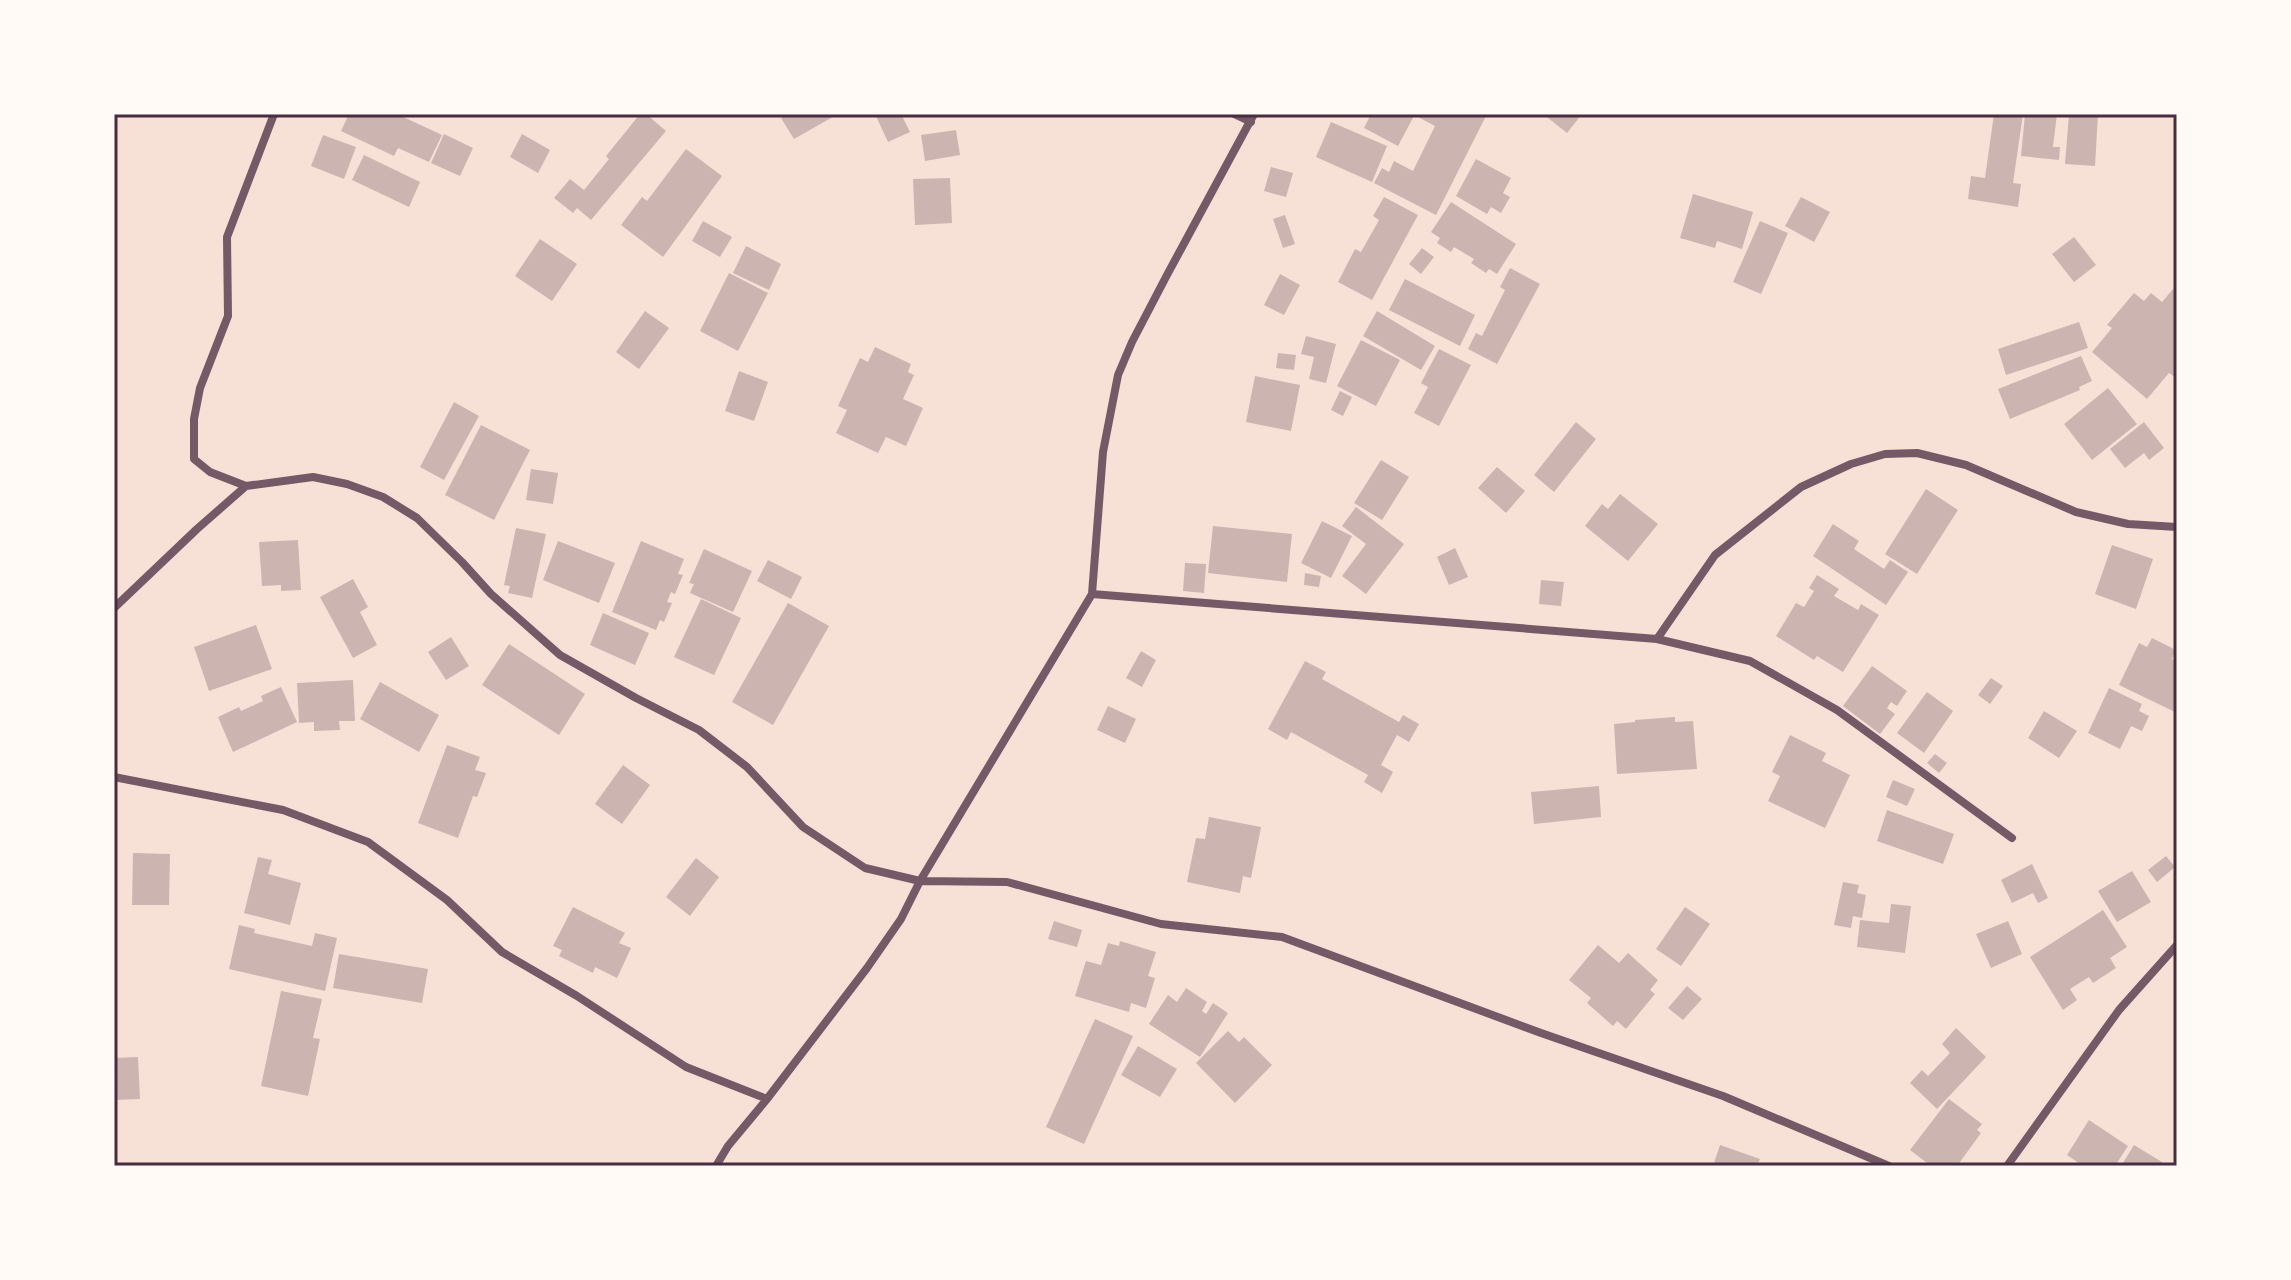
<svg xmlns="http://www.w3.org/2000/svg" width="2291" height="1280" font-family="Arial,sans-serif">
<rect width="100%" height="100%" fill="#f7e1d7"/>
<path fill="#ccb4b1" d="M 349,114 L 397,114 L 442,135 L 429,162 L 398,148 L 394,156 L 341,131 Z
M 640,114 L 646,114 L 666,131 L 591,220 L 577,208 L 573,213 L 554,198 L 570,179 L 584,190 L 609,159 L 606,156 Z
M 788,114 L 838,114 L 794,139 L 781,118 Z
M 875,114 L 901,114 L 910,132 L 888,142 Z
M 1371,114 L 1415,114 L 1398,146 L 1364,128 Z
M 1420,114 L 1487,114 L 1436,215 L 1374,183 L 1382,168 L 1389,172 L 1394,161 L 1413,171 L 1435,126 L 1418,117 Z
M 1543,114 L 1582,114 L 1567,133 Z
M 1994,114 L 2023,114 L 2013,183 L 2021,184 L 2018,207 L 1968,199 L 1971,176 L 1985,178 Z
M 2025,114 L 2057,114 L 2053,147 L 2060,147 L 2059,160 L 2021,156 Z
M 2069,114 L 2098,114 L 2095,166 L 2065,164 Z
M 1331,122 L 1387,146 L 1372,182 L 1316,157 Z
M 956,130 L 960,155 L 925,161 L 921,135 Z
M 444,134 L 473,148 L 460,176 L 431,163 Z
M 522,134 L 550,150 L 538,173 L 510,157 Z
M 323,135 L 356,147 L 344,179 L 311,166 Z
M 686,149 L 722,176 L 663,257 L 621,225 L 642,197 L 647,201 Z
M 364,155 L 420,182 L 409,207 L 352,180 Z
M 1476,159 L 1511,178 L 1503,193 L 1510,197 L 1501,213 L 1491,207 L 1487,214 L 1456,196 Z
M 1271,167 L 1293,173 L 1286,197 L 1264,191 Z
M 950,178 L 952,223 L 915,225 L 913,179 Z
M 1693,194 L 1753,212 L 1742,249 L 1717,241 L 1715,248 L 1680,238 Z
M 1384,197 L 1418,215 L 1372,300 L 1338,282 L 1355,249 L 1361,252 L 1379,220 L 1373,216 Z
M 1801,197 L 1830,212 L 1814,242 L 1785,226 Z
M 1451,202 L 1516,244 L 1497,274 L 1489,269 L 1486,273 L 1471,263 L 1474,259 L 1454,247 L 1451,252 L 1437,243 L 1440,238 L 1431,232 Z
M 1285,215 L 1295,244 L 1283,248 L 1273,219 Z
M 703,221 L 732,237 L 720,257 L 692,241 Z
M 1760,221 L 1788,233 L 1761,294 L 1733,282 Z
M 2074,237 L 2096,265 L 2074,282 L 2052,254 Z
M 540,239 L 577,264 L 552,301 L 515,276 Z
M 746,246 L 781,264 L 769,290 L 733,273 Z
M 1422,248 L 1434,257 L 1421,274 L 1409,264 Z
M 1510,268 L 1540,284 L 1497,364 L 1468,349 L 1476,333 L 1482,336 L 1505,290 L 1500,287 Z
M 729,273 L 768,293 L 738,351 L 700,331 Z
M 1280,274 L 1300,285 L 1284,315 L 1264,305 Z
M 1405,279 L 1475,315 L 1460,346 L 1389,310 Z
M 2173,289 L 2177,293 L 2177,377 L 2176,378 L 2169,373 L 2147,399 L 2092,352 L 2112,328 L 2107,325 L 2134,293 L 2144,301 L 2151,293 L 2162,302 Z
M 645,311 L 669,328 L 639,369 L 616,352 Z
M 1377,311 L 1435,346 L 1421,370 L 1363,336 Z
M 2079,322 L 2088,348 L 2006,375 L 1998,349 Z
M 1306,336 L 1336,344 L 1326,383 L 1309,379 L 1314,357 L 1301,354 Z
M 1361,340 L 1400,360 L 1376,406 L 1337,386 Z
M 875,347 L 911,364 L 908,372 L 914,375 L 903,399 L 923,408 L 906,446 L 886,437 L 878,453 L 836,433 L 847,410 L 838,406 L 860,358 L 868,362 Z
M 1439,349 L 1471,365 L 1439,426 L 1414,413 L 1428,387 L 1421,383 Z
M 1278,353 L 1296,355 L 1294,370 L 1276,368 Z
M 2081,356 L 2092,381 L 2079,387 L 2080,390 L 2010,419 L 1998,389 Z
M 739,371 L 768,382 L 754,421 L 725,411 Z
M 1255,376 L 1300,385 L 1291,431 L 1246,422 Z
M 2108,388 L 2137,424 L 2092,460 L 2064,424 Z
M 1340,391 L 1352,397 L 1343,416 L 1331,410 Z
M 454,402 L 479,416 L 444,480 L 420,467 Z
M 1576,422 L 1596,439 L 1554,492 L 1534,475 Z
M 2144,422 L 2164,448 L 2149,460 L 2144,453 L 2125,468 L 2110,449 Z
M 481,425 L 530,450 L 494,520 L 445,495 Z
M 1381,460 L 1409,477 L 1382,520 L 1354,503 Z
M 1497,467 L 1525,491 L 1506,513 L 1478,488 Z
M 531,469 L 558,473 L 553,504 L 526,500 Z
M 1926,489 L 1958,510 L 1917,574 L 1885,554 Z
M 1620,494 L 1658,524 L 1628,561 L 1585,526 L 1602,504 L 1608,509 Z
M 1356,507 L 1404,544 L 1366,594 L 1342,576 L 1366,544 L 1342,526 Z
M 1322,521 L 1352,536 L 1331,578 L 1301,563 Z
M 1833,524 L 1859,541 L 1854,549 L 1884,569 L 1890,560 L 1908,572 L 1886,605 L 1813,556 Z
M 1213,526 L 1292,534 L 1287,582 L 1208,573 Z
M 516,528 L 546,534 L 532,598 L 508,593 L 510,586 L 504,585 Z
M 298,540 L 301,590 L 281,591 L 281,585 L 262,586 L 259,542 Z
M 558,541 L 615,563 L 599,603 L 543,580 Z
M 641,541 L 684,559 L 678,574 L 683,575 L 675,594 L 671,592 L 667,602 L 672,603 L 664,622 L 660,620 L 656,630 L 612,612 Z
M 2112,545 L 2153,559 L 2136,609 L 2095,594 Z
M 1455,548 L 1468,577 L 1449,585 L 1437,557 Z
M 704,549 L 752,571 L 733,612 L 690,593 L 694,584 L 689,583 Z
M 768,560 L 802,577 L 791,599 L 757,581 Z
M 1185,563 L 1206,564 L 1204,593 L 1183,591 Z
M 1305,573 L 1321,576 L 1319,587 L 1304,585 Z
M 1817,575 L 1839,589 L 1834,596 L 1858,610 L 1861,604 L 1879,615 L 1843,672 L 1817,656 L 1814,660 L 1776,636 L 1796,603 L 1804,607 L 1814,591 L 1809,588 Z
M 353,579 L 368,607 L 360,612 L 377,645 L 353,658 L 320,597 Z
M 1541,580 L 1564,582 L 1561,606 L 1539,604 Z
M 701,599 L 741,618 L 714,675 L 674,657 Z
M 788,603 L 829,626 L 773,725 L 732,702 Z
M 603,613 L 649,633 L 635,665 L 590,645 Z
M 256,625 L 272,669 L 209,691 L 194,647 Z
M 451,637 L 469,666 L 446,680 L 428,652 Z
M 2152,638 L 2176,650 L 2172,659 L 2177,662 L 2177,713 L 2119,685 L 2139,643 L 2147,647 Z
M 509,644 L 585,694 L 559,735 L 482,685 Z
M 1141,651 L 1156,660 L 1142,687 L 1126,678 Z
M 1305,661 L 1326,672 L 1322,679 L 1399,722 L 1403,715 L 1419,724 L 1409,742 L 1397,735 L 1381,765 L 1393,772 L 1382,793 L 1364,782 L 1368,775 L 1291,732 L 1287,740 L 1268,729 Z
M 1872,666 L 1907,691 L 1897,706 L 1891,702 L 1887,708 L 1895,714 L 1880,734 L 1843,706 Z
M 1991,678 L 2003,686 L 1990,704 L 1978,695 Z
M 353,680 L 355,721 L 339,721 L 340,730 L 314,731 L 314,722 L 299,723 L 297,683 Z
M 380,682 L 439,715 L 419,752 L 360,719 Z
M 281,687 L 297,722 L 233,752 L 218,717 L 239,707 L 241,711 L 263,701 L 261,696 Z
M 2109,688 L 2142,704 L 2139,711 L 2149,716 L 2142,731 L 2131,726 L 2120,749 L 2088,733 Z
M 1927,692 L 1953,711 L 1924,753 L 1897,733 Z
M 1108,706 L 1136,719 L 1125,743 L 1097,730 Z
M 2044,711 L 2077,731 L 2059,758 L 2028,738 Z
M 1675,717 L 1675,722 L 1693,721 L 1697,769 L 1617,774 L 1614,724 L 1635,722 L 1635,720 Z
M 1790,735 L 1826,753 L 1822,761 L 1850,775 L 1825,828 L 1768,801 L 1780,776 L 1772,772 Z
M 447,745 L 480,757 L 475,770 L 486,773 L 477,797 L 473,796 L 458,838 L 418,823 Z
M 1935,754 L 1947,763 L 1939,773 L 1927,763 Z
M 623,765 L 650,785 L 622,824 L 595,804 Z
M 1893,780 L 1915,789 L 1907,806 L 1886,797 Z
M 1599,786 L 1601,817 L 1534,824 L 1531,792 Z
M 1887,810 L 1954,834 L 1943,864 L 1877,841 Z
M 1209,817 L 1261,827 L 1251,878 L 1243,876 L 1240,893 L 1187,882 L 1196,838 L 1205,839 Z
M 133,853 L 170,854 L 169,905 L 132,905 Z
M 2166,856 L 2175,867 L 2157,882 L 2148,870 Z
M 258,857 L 272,860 L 268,874 L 301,883 L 290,925 L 244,913 Z
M 696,858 L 719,877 L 690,916 L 666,897 Z
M 2032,864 L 2048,898 L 2038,903 L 2033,893 L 2012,903 L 2001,880 Z
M 2132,871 L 2151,902 L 2117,922 L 2098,891 Z
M 1843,882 L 1859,885 L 1857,893 L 1866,895 L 1862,918 L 1853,916 L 1851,928 L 1834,925 Z
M 1891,904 L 1911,906 L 1905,953 L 1857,947 L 1860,920 L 1889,923 Z
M 573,907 L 625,933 L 619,943 L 631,948 L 617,978 L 595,967 L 593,973 L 559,956 L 562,950 L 553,946 Z
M 1685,907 L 1710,924 L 1681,966 L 1656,949 Z
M 2103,910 L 2127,947 L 2110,958 L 2116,968 L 2093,983 L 2089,977 L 2070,989 L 2077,1000 L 2063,1010 L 2030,957 Z
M 1054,921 L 1082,930 L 1077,947 L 1048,939 Z
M 2008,921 L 2022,954 L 1991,968 L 1976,934 Z
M 239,925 L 255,929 L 254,933 L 312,946 L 315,933 L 337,938 L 325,991 L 229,969 Z
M 1120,941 L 1156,952 L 1148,976 L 1155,978 L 1146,1008 L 1131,1003 L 1129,1012 L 1075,996 L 1086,961 L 1101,965 L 1108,943 L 1119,946 Z
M 1598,945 L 1619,963 L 1628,953 L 1658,980 L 1650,990 L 1655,994 L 1626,1029 L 1617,1021 L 1613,1026 L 1587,1003 L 1591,998 L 1569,980 Z
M 339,954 L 428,969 L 422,1003 L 333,988 Z
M 1687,986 L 1702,999 L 1683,1020 L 1668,1008 Z
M 1186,988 L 1207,1002 L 1202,1011 L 1206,1014 L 1213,1003 L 1228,1013 L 1200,1057 L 1149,1024 L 1168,995 L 1177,1002 Z
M 281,991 L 322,999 L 313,1038 L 320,1039 L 308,1096 L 261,1086 Z
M 1095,1019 L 1133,1036 L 1084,1144 L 1046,1127 Z
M 1956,1028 L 1986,1057 L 1937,1109 L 1910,1083 L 1922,1070 L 1928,1076 L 1950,1053 L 1942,1044 Z
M 1228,1031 L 1239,1042 L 1244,1037 L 1272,1065 L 1235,1103 L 1196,1063 Z
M 1138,1046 L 1177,1069 L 1160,1097 L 1121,1075 Z
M 138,1057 L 140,1099 L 114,1100 L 114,1058 Z
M 1949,1099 L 1982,1124 L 1977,1130 L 1981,1133 L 1957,1166 L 1931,1166 L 1910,1150 Z
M 2089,1120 L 2128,1146 L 2115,1166 L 2083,1166 L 2067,1155 Z
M 1720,1145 L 1760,1159 L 1757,1166 L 1713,1166 Z
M 2134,1145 L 2162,1162 L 2160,1166 L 2121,1166 Z"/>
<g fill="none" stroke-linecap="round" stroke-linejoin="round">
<path stroke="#755966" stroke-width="8" d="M 1234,114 L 1251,122
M 246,486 L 210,472 L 194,459 L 194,419 L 200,388 L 228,316 L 227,237 L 274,114
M 1092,594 L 1657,639 L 1715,555 L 1801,487 L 1851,464 L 1885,454 L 1917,453 L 1966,465 L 2076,512 L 2128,524 L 2177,527
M 114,608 L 197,529 L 246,486 L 313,477 L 347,484 L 383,497 L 417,518 L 462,562 L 491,594 L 560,655 L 636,698 L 699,730 L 747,767 L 803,827 L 865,868 L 920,881 L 1007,882 L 1161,924 L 1282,937 L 1541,1033 L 1723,1096 L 1889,1166
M 1657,639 L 1750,661 L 1837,710 L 2012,838
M 114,777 L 283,810 L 368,842 L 447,900 L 502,952 L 577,996 L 686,1067 L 767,1099
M 716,1166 L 728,1146 L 767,1099 L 867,968 L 901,919 L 920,881 L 1092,594 L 1103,452 L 1118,375 L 1132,342 L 1167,275 L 1254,114
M 2007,1166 L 2119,1010 L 2177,945"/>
</g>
<rect width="2291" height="1280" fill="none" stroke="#fffaf5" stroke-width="232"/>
<rect x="116" y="116" width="2059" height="1048" fill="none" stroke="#4a2c40" stroke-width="3"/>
</svg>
